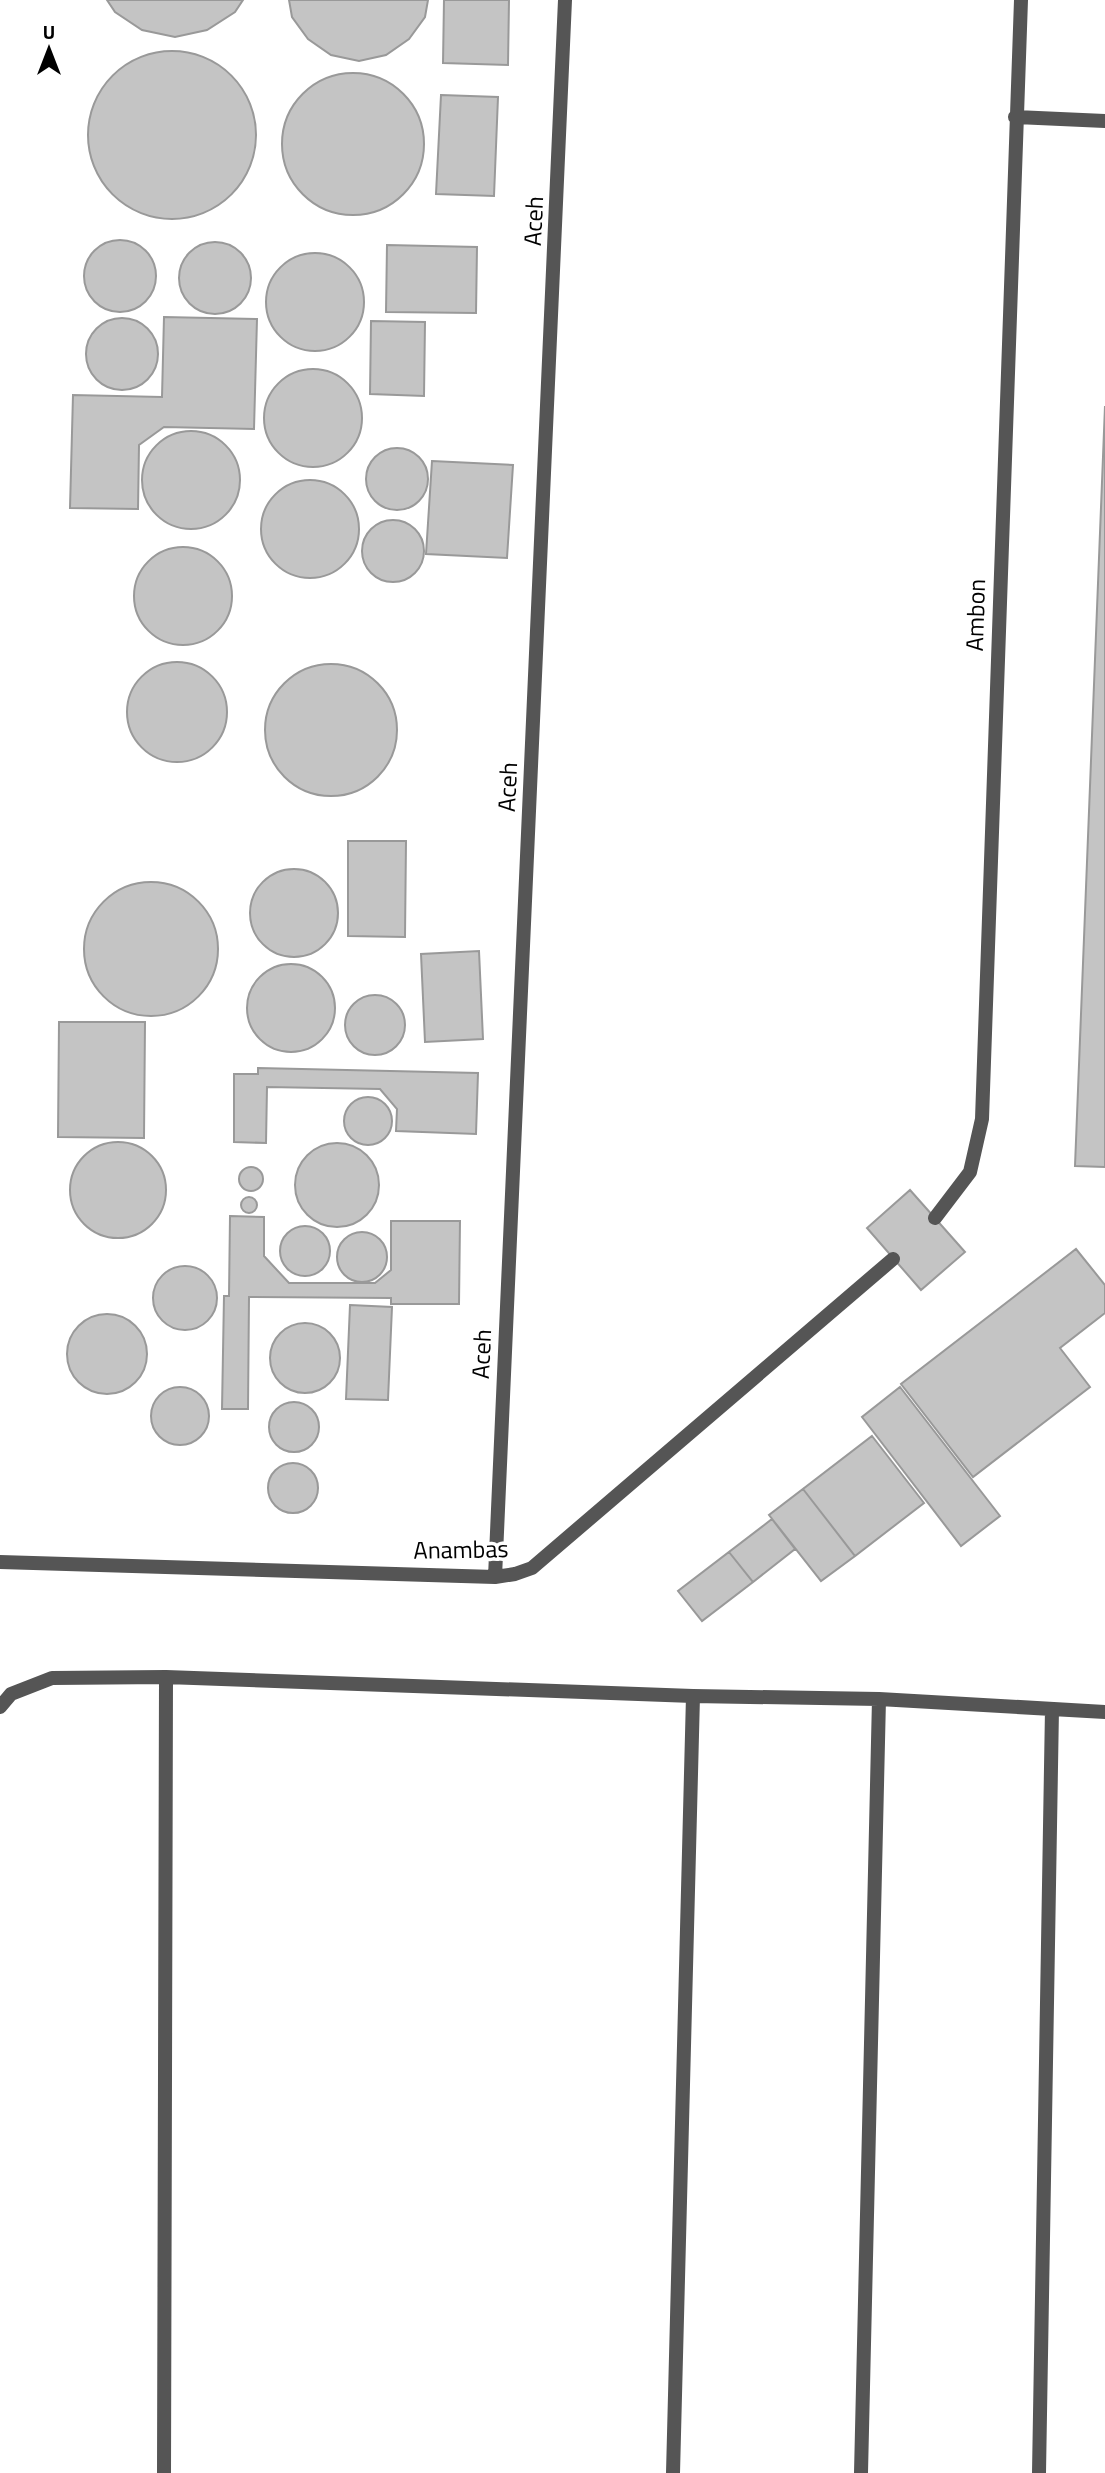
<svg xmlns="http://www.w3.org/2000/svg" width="1105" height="2473" font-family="'Titillium Web',sans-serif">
<rect width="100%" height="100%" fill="#fff"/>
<path fill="#c4c4c4" stroke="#999" stroke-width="2" d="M 107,0 L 243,0 L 235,12 L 207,30 L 175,37 L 142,30 L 115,12 Z
M 289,0 L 428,0 L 425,17 L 409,39 L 386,55 L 359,61 L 331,55 L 308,39 L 292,17 Z
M 444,0 L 509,0 L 508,65 L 443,63 Z
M88 135a84 84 0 1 1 168 0a84 84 0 1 1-168 0Z
M282 144a71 71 0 1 1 142 0a71 71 0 1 1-142 0Z
M 441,95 L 498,97 L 494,196 L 436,194 Z
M84 276a36 36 0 1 1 72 0a36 36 0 1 1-72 0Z
M179 278a36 36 0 1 1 72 0a36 36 0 1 1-72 0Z
M 387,245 L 477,247 L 476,313 L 386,312 Z
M266 302a49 49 0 1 1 98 0a49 49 0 1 1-98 0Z
M 164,317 L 257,319 L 254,429 L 164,427 L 139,445 L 138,509 L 70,508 L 73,395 L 162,397 Z
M86 354a36 36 0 1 1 72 0a36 36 0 1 1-72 0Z
M 371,321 L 425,322 L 424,396 L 370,394 Z
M264 418a49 49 0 1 1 98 0a49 49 0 1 1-98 0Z
M 1105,406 L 1105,1167 L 1075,1166 Z
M142 480a49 49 0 1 1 98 0a49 49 0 1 1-98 0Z
M366 479a31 31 0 1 1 62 0a31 31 0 1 1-62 0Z
M 432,461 L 513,465 L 507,558 L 426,554 Z
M261 529a49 49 0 1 1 98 0a49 49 0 1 1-98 0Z
M362 551a31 31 0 1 1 62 0a31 31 0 1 1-62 0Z
M134 596a49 49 0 1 1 98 0a49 49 0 1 1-98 0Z
M127 712a50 50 0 1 1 100 0a50 50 0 1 1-100 0Z
M265 730a66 66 0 1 1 132 0a66 66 0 1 1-132 0Z
M 348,841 L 406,841 L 405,937 L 348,936 Z
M250 913a44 44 0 1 1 88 0a44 44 0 1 1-88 0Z
M84 949a67 67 0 1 1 134 0a67 67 0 1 1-134 0Z
M 479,951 L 483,1039 L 425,1042 L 421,954 Z
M247 1008a44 44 0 1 1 88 0a44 44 0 1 1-88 0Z
M345 1025a30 30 0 1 1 60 0a30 30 0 1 1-60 0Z
M 59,1022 L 145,1022 L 144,1138 L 58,1137 Z
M 258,1068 L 478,1073 L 476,1134 L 396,1131 L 397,1109 L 380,1089 L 267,1087 L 266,1143 L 234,1142 L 234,1074 L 258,1074 Z
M344 1121a24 24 0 1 1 48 0a24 24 0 1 1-48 0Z
M70 1190a48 48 0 1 1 96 0a48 48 0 1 1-96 0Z
M295 1185a42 42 0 1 1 84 0a42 42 0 1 1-84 0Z
M239 1179a12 12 0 1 1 24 0a12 12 0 1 1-24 0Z
M 910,1190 L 965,1252 L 921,1290 L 867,1228 Z
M241 1205a8 8 0 1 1 16 0a8 8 0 1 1-16 0Z
M 230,1216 L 264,1217 L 264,1256 L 289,1283 L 375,1283 L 391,1270 L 391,1221 L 460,1221 L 459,1304 L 391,1304 L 391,1298 L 249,1297 L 248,1409 L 222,1409 L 224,1296 L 229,1296 Z
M280 1251a25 25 0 1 1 50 0a25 25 0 1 1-50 0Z
M337 1257a25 25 0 1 1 50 0a25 25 0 1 1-50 0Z
M 1076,1249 L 1105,1285 L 1105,1313 L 1060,1348 L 1090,1387 L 973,1477 L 901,1384 Z
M153 1298a32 32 0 1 1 64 0a32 32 0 1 1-64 0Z
M 350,1305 L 392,1307 L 388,1400 L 346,1399 Z
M67 1354a40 40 0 1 1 80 0a40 40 0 1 1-80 0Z
M270 1358a35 35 0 1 1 70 0a35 35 0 1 1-70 0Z
M 900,1387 L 1000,1516 L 961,1546 L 862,1417 Z
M151 1416a29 29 0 1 1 58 0a29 29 0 1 1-58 0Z
M269 1427a25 25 0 1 1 50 0a25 25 0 1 1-50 0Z
M 872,1436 L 924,1503 L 855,1556 L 803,1489 Z
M268 1488a25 25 0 1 1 50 0a25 25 0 1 1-50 0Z
M 803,1489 L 855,1556 L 821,1581 L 769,1515 Z
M 772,1519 L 795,1549 L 753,1582 L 729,1552 Z
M 729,1552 L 753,1582 L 702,1621 L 678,1591 Z"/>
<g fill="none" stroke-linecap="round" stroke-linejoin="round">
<path stroke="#555" stroke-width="14" d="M 1015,117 L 1105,121
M 935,1218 L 970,1172 L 982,1119 L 1021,0
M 0,1562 L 495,1577 L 515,1574 L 532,1568 L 893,1259
M 495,1577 L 565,0
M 0,1707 L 11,1694 L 52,1678 L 166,1677 L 693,1696 L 879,1699 L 1105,1712
M 164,2473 L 166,1677
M 673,2473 L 693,1696
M 861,2473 L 879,1699
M 1039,2473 L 1052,1709"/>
</g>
<g text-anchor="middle" stroke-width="7" stroke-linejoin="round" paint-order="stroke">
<g font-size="24" fill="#000" stroke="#fff">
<text transform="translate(534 221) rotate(-87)" y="8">Aceh</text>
<text transform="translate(976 615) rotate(-88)" y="8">Ambon</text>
<text transform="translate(508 787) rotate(-87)" y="8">Aceh</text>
<text transform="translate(482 1354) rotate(-87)" y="8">Aceh</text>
<text transform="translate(461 1550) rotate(-1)" y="8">Anambas</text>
</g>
</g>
<g transform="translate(49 49)" stroke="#ffffff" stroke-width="5" paint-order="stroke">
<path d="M0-5L12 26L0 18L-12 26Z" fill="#000000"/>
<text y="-10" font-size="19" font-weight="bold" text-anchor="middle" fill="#000000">U</text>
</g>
</svg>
